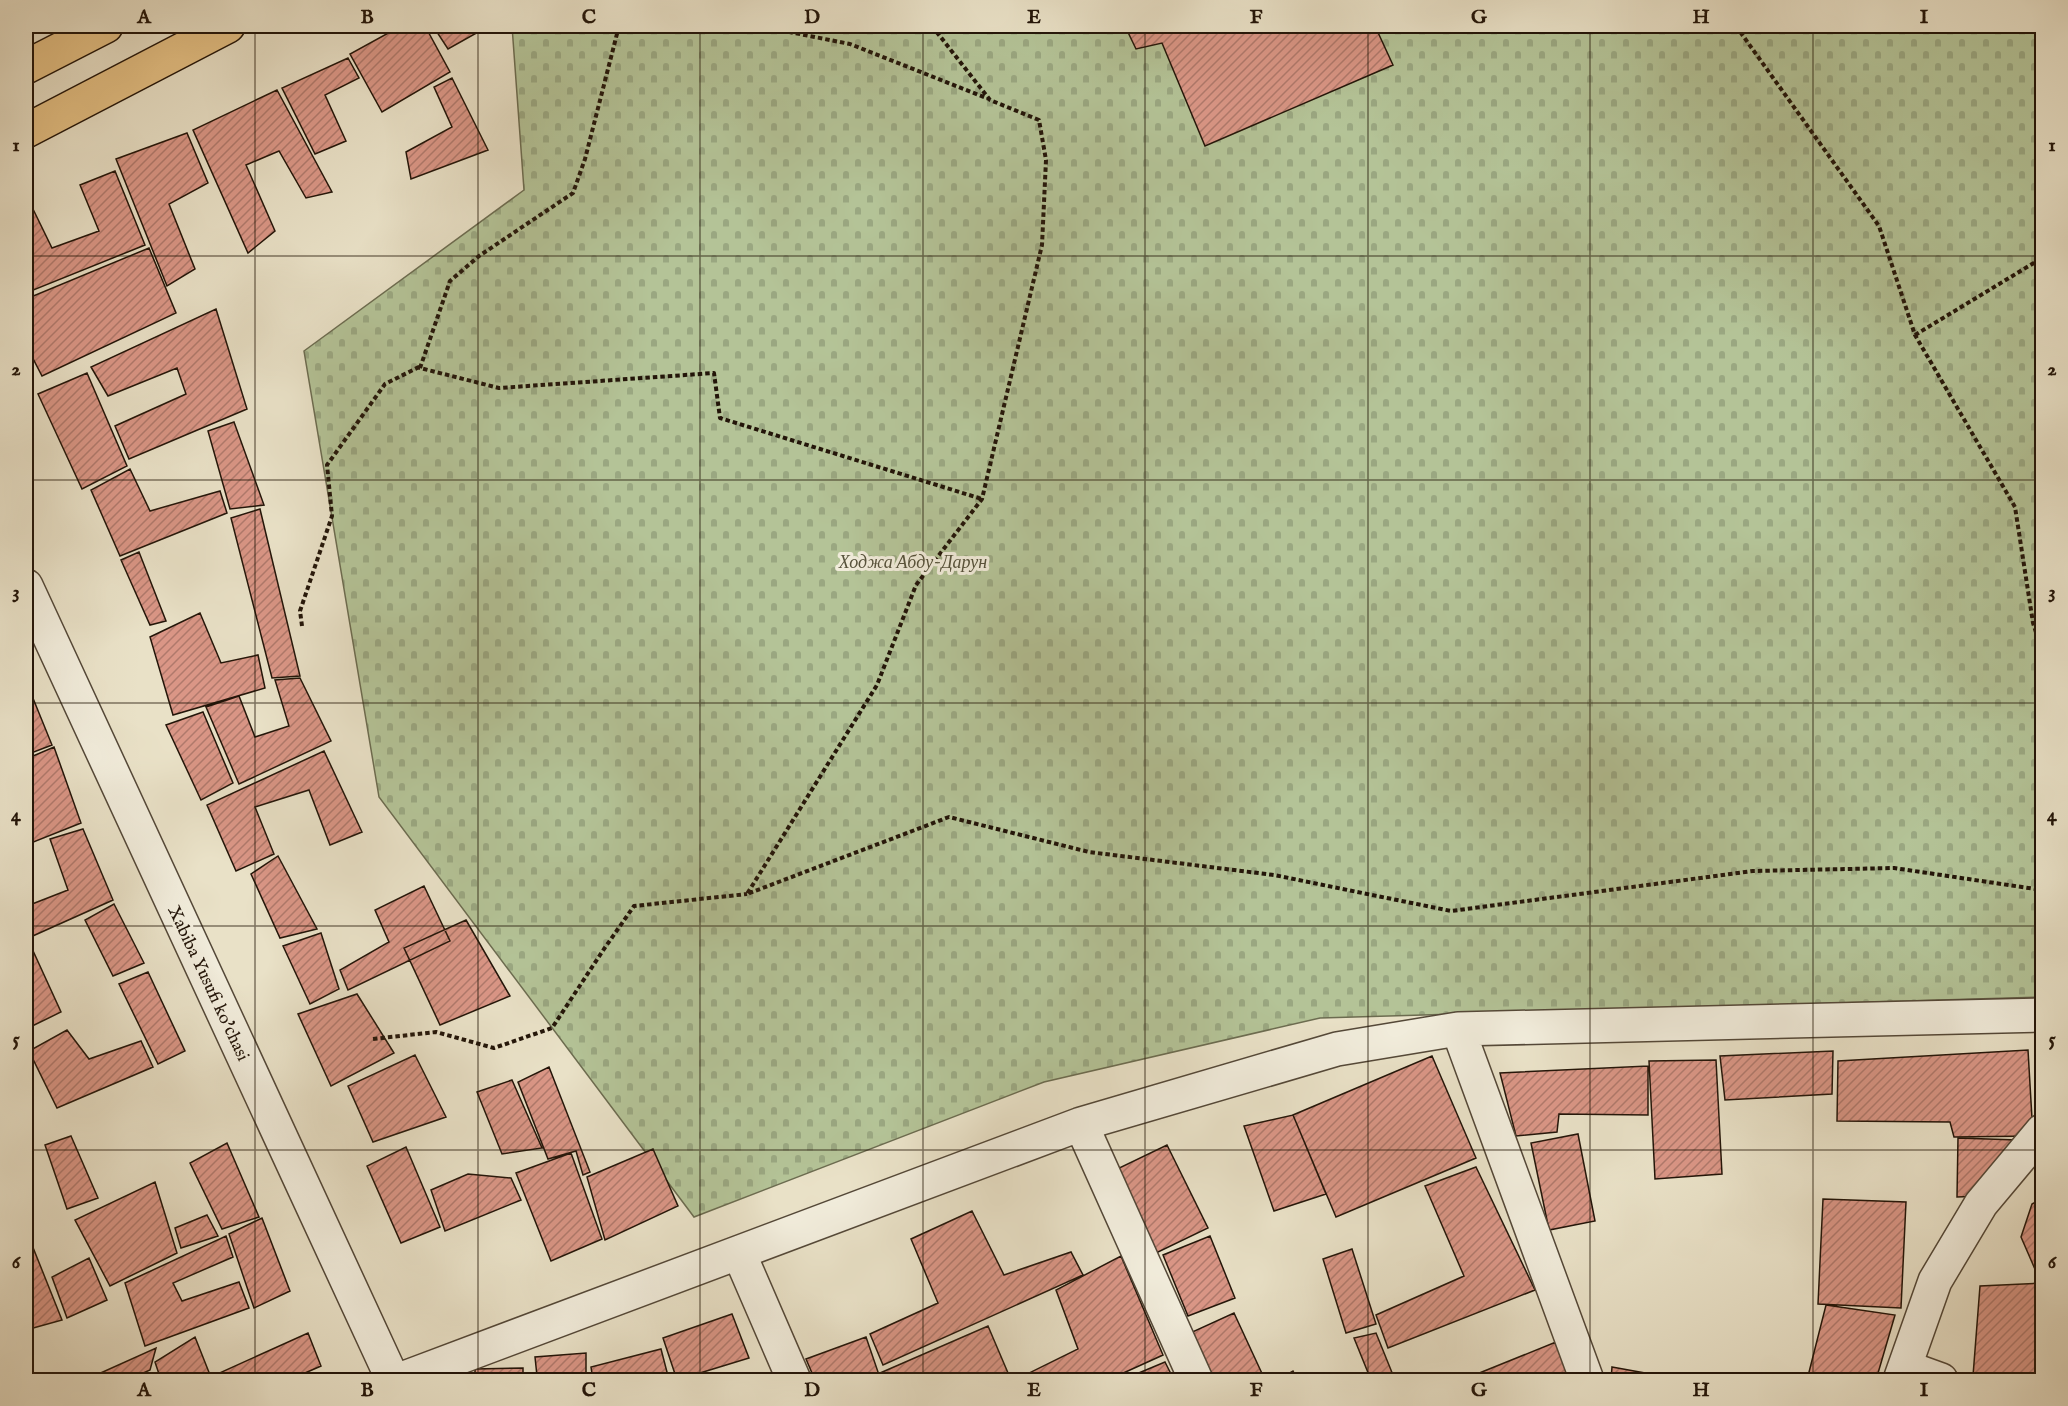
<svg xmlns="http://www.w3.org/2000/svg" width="2068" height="1406" font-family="'IM FELL English',serif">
<defs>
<pattern id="cemetery-stones" width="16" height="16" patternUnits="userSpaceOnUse" patternTransform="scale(1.5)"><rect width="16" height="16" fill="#b4c397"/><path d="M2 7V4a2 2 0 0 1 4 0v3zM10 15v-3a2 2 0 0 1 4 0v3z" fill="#9aa781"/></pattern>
<pattern id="building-hatch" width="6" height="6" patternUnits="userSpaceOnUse" patternTransform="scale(1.5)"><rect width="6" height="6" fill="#da9686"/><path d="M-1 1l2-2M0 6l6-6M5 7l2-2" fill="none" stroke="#b0796c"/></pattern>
</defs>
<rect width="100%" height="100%" fill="#e9e1c7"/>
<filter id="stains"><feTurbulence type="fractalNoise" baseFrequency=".00333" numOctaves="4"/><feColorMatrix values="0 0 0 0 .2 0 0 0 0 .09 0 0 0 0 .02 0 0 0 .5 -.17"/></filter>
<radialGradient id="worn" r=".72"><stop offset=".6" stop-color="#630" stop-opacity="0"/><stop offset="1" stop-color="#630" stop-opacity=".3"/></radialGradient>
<path fill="url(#cemetery-stones)" stroke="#6c6c50" stroke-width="1.5" d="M 512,26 L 2042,26 L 2042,997 L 1320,1018 L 1044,1082 L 694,1217 L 379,797 L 304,351 L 524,190 Z"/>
<path fill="url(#building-hatch)" stroke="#231509" stroke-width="1.5" d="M 401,26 L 425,26 L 450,72 L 382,112 L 350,54 Z
M 433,26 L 489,26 L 448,49 Z
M 1125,26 L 1375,26 L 1393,65 L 1205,146 L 1162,43 L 1136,49 Z
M 1482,26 L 1503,26 L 1485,33 Z
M 348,58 L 359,78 L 325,95 L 346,141 L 315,154 L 282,88 Z
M 452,78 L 488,150 L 411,179 L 406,152 L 452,127 L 434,87 Z
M 277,90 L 332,192 L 306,198 L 279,151 L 246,165 L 275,231 L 248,253 L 193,130 Z
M 187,133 L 208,183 L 169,204 L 195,269 L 167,286 L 116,159 Z
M 115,171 L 145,245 L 26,293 L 26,211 L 32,207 L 52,248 L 99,231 L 80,185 Z
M 149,248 L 176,313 L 42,376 L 26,345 L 26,299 Z
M 216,309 L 247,409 L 129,459 L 115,426 L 186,394 L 177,368 L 108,396 L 91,367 Z
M 87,373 L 127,466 L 82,489 L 38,394 Z
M 234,422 L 264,505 L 230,509 L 208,431 Z
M 130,469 L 150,511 L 220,491 L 227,513 L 120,556 L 91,490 Z
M 260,509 L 300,676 L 272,678 L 231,518 Z
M 139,552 L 166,621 L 150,625 L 121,560 Z
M 200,613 L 221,663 L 258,655 L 265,688 L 173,715 L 150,637 Z
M 300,678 L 331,741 L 239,784 L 206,707 L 239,696 L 255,737 L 289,726 L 275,680 Z
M 26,681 L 52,745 L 26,755 Z
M 203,712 L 233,783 L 201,800 L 166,725 Z
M 54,747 L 81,823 L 26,845 L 26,759 Z
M 324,751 L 362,832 L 330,845 L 309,790 L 255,807 L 274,854 L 236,871 L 207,805 Z
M 83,829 L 113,900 L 26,939 L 26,904 L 27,906 L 68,890 L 50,839 Z
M 278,856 L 317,929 L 280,938 L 251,874 Z
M 424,886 L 450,941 L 348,990 L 340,970 L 389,942 L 375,910 Z
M 114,904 L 144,963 L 113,976 L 85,920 Z
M 466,920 L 510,996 L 440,1025 L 404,948 Z
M 321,933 L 339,989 L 310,1004 L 283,946 Z
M 29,942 L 61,1012 L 26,1029 L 26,944 Z
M 148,972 L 185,1051 L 158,1064 L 119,984 Z
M 357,994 L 394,1053 L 331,1086 L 298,1014 Z
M 67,1030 L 89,1059 L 141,1041 L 153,1067 L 57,1108 L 29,1051 Z
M 2028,1050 L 2033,1136 L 1954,1137 L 1950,1122 L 1837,1121 L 1838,1061 Z
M 1833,1051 L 1832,1094 L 1725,1100 L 1720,1056 Z
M 415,1055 L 446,1117 L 373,1142 L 348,1086 Z
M 1432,1056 L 1476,1158 L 1336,1217 L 1293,1115 Z
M 1716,1060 L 1722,1174 L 1655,1179 L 1649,1061 Z
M 1648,1066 L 1648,1115 L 1559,1114 L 1557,1132 L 1516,1136 L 1500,1073 Z
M 549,1067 L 590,1172 L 583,1175 L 576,1151 L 548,1159 L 518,1082 Z
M 512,1080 L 542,1148 L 502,1154 L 477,1092 Z
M 1293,1115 L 1326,1194 L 1274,1211 L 1244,1126 Z
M 1578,1134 L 1595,1221 L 1549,1230 L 1531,1143 Z
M 71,1136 L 98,1198 L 67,1209 L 45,1145 Z
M 1958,1138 L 2017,1140 L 1984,1196 L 1957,1197 Z
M 227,1143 L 259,1217 L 222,1229 L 190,1163 Z
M 1167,1145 L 1208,1228 L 1156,1253 L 1115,1170 Z
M 406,1147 L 440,1227 L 401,1243 L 367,1166 Z
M 653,1149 L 678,1206 L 605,1240 L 587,1177 Z
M 571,1153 L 602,1239 L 551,1261 L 516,1173 Z
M 1476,1167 L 1535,1290 L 1388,1348 L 1376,1315 L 1464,1276 L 1425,1186 Z
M 468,1174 L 511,1178 L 521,1200 L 445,1231 L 431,1190 Z
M 155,1182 L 177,1253 L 110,1286 L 75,1220 Z
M 2042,1198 L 2042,1283 L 2041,1283 L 2021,1237 L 2032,1204 Z
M 1823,1199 L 1906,1202 L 1901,1308 L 1818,1304 Z
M 972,1211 L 1004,1275 L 1071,1252 L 1083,1275 L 883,1365 L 870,1334 L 938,1303 L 911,1239 Z
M 207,1215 L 218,1236 L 181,1248 L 175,1228 Z
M 262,1218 L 290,1291 L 254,1308 L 229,1234 Z
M 26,1230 L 62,1320 L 26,1330 Z
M 226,1236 L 233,1257 L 173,1283 L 182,1301 L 239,1282 L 249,1308 L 145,1346 L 125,1283 Z
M 1210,1236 L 1235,1298 L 1188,1316 L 1163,1255 Z
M 1352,1249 L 1376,1324 L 1346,1333 L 1323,1259 Z
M 1121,1256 L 1163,1355 L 1108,1380 L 1015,1380 L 1078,1349 L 1056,1290 Z
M 89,1258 L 107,1300 L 67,1318 L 52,1277 Z
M 2042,1283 L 2042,1350 L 2040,1377 L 1973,1376 L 1980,1286 Z
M 1826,1305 L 1895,1315 L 1876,1380 L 1807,1380 Z
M 1234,1313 L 1265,1380 L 1211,1380 L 1190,1333 Z
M 732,1314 L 749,1358 L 677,1380 L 663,1338 Z
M 988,1326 L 1011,1380 L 864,1380 Z
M 308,1333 L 321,1366 L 289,1380 L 218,1380 L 215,1375 Z
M 1376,1333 L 1395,1380 L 1371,1380 L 1354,1338 Z
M 195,1337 L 212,1380 L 161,1380 L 155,1362 Z
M 866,1337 L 878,1372 L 856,1380 L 815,1380 L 806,1359 Z
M 1556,1342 L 1573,1380 L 1462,1380 Z
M 156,1348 L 150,1370 L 128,1380 L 85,1380 Z
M 661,1349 L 668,1376 L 646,1380 L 593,1380 L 591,1367 Z
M 586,1353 L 586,1375 L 537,1376 L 535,1357 Z
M 1165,1362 L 1174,1380 L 1122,1380 Z
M 1612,1367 L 1684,1380 L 1611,1380 Z
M 523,1368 L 523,1380 L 475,1380 L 475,1369 Z
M 1293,1371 L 1297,1380 L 1277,1380 Z"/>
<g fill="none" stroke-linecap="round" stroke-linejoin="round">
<defs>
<path id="minor" d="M 26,586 L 393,1380
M 1458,1029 L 1587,1380
M 1081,1124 L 1196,1380
M 739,1253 L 794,1380
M 1905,1367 L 1941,1380
M 399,1380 L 1081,1124 L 1337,1049 L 1458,1029 L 2042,1015
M 1900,1380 L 1935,1281 L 1981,1204 L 2042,1131"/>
<path id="major" d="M 26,67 L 106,26
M 26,131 L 228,26"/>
</defs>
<use href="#minor" stroke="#544838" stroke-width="36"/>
<use href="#major" stroke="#231509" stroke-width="36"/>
<path stroke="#231509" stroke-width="4" stroke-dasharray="4.5 3" stroke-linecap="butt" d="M 619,26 L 585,159 L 573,193 L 479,256 L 450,281 L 420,368 L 499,388 L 714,373 L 720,418 L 982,499
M 759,26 L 850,44 L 989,99
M 932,26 L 990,100 L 1039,120 L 1046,160 L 1042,245 L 982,499 L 916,585 L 877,685 L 747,894 L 949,817 L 1089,852 L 1274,875 L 1451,911 L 1753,871 L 1894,868 L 2042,890
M 1736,26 L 1879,226 L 1915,335 L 2015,507 L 2033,623 L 2042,651
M 1915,335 L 2042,258
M 302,626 L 300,611 L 332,516 L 327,465 L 385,384 L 421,366
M 373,1039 L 436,1032 L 494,1048 L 552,1028 L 604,949 L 634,906 L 747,894"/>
<use href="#minor" stroke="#f1ecdb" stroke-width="33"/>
<use href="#major" stroke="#e4c084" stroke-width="33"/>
</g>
<path fill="none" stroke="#231509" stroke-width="1.5" stroke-opacity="0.55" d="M 255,26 L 255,1380M 478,26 L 478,1380M 700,26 L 700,1380M 923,26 L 923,1380M 1145,26 L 1145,1380M 1368,26 L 1368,1380M 1590,26 L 1590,1380M 1813,26 L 1813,1380M 26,256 L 2042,256M 26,480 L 2042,480M 26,703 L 2042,703M 26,926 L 2042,926M 26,1150 L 2042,1150"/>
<g text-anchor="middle" stroke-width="6" stroke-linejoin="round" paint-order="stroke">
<g font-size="18" font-style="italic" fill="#56523b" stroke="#f1ecdb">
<text x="913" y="568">Ходжа Абду-Дарун</text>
</g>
<g font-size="18" fill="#231509" stroke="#f1ecdb">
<text transform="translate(209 983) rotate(65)" y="6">Xabiba Yusufi ko'chasi</text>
</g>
</g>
<rect width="2068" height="1406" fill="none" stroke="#e9e1c7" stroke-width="66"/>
<rect x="33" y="33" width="2002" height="1340" fill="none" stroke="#231509" stroke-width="2"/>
<g font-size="20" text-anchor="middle" font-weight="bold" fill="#231509">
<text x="144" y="23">A</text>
<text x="367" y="23">B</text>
<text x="589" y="23">C</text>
<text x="812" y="23">D</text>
<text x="1034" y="23">E</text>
<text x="1256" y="23">F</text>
<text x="1479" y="23">G</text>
<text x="1701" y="23">H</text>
<text x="1924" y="23">I</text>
<text x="16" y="151">1</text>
<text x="2052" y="151">1</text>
<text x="16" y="375">2</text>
<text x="2052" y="375">2</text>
<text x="16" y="598">3</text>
<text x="2052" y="598">3</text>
<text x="16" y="821">4</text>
<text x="2052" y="821">4</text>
<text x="16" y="1045">5</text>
<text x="2052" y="1045">5</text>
<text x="16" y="1268">6</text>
<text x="2052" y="1268">6</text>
<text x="144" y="1396">A</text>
<text x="367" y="1396">B</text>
<text x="589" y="1396">C</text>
<text x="812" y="1396">D</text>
<text x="1034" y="1396">E</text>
<text x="1256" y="1396">F</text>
<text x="1479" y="1396">G</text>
<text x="1701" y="1396">H</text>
<text x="1924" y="1396">I</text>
</g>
<rect width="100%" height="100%" filter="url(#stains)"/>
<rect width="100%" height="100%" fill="url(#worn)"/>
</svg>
